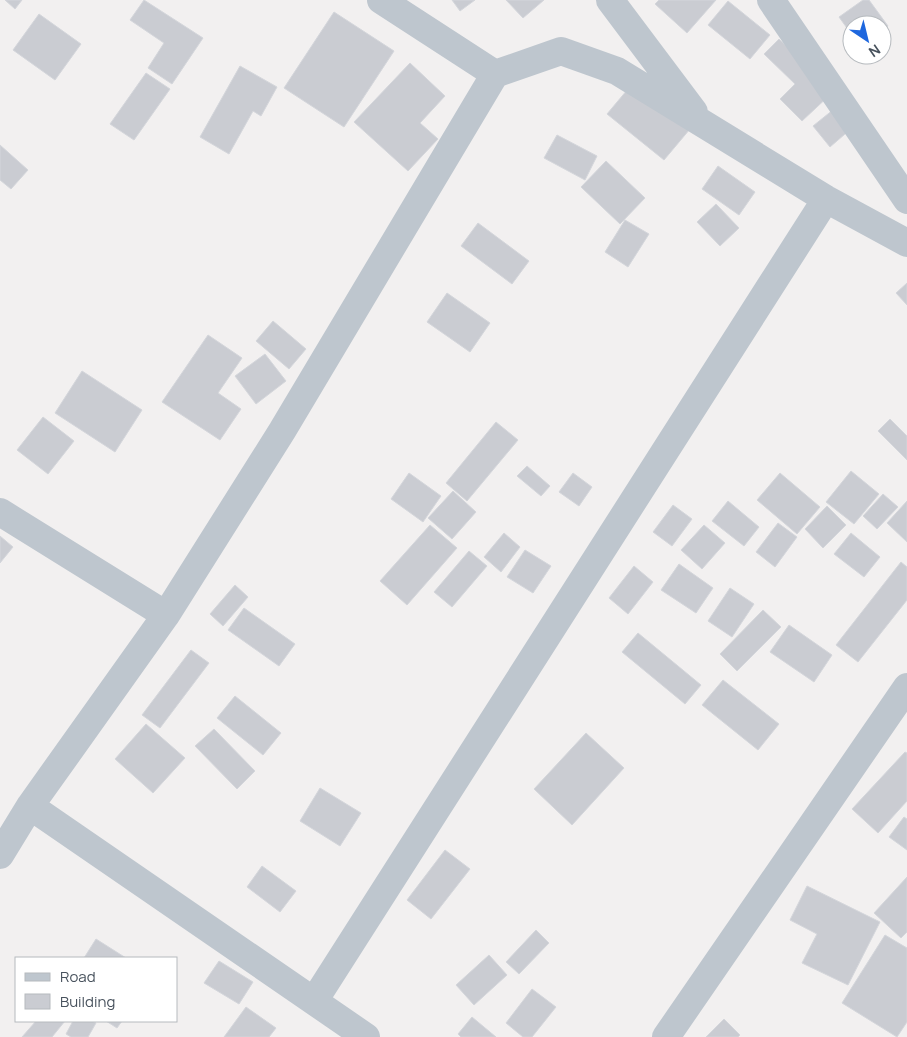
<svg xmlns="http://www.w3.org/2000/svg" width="907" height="1037" font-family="Manrope,sans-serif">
<rect width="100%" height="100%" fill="#f2f0f0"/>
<path fill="#caccd2" stroke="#d4d6db" d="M 5,0 L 22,0 L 15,9 Z
M 144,0 L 203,38 L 172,84 L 148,68 L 164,43 L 130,20 Z
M 452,0 L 475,0 L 460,11 Z
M 506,0 L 544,0 L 523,18 Z
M 659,0 L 716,0 L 687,33 L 655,4 Z
M 863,0 L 869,0 L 888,26 L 882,30 L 882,25 L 852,25 L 852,35 L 839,17 Z
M 728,1 L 770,35 L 750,59 L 708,25 Z
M 334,12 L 394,51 L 344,127 L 284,88 Z
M 39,14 L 81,44 L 55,80 L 13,50 Z
M 779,39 L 832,93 L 802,121 L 780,99 L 795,84 L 764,54 Z
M 410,63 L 445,96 L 420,123 L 438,139 L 408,171 L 354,122 Z
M 240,66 L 277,87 L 261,116 L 253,111 L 229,154 L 200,137 Z
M 146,73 L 170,89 L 134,140 L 110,124 Z
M 633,83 L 690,129 L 664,160 L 607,114 Z
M 844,101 L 860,121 L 830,147 L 813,126 Z
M 557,135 L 597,156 L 585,180 L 544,158 Z
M 0,145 L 28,170 L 11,189 L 0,180 Z
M 606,161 L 645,198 L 620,224 L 581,187 Z
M 718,166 L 755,192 L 739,215 L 702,189 Z
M 716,204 L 739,228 L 720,246 L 697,222 Z
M 625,220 L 649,234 L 628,267 L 605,252 Z
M 478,223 L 529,261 L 512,284 L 461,246 Z
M 907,283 L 907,305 L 896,293 Z
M 447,293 L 490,323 L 470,352 L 427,322 Z
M 273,321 L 306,349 L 289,369 L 256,341 Z
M 208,335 L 242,358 L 218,393 L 241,409 L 220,440 L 162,402 Z
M 265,354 L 286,381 L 256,404 L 235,376 Z
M 82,371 L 142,410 L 115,452 L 55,413 Z
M 43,417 L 74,441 L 48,474 L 17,450 Z
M 890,419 L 907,436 L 907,460 L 878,431 Z
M 496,422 L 518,440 L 467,501 L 446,483 Z
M 527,466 L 550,486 L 541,496 L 517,476 Z
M 851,471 L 879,494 L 854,524 L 826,502 Z
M 409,473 L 441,496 L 423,522 L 391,499 Z
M 573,473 L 592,487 L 579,506 L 559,492 Z
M 780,473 L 820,507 L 797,534 L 757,500 Z
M 453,491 L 476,512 L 452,539 L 428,518 Z
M 883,494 L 898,507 L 877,529 L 863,516 Z
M 728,501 L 759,527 L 744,546 L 712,521 Z
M 907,501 L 907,542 L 887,523 Z
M 673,505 L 692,519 L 672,546 L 653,532 Z
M 827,506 L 846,525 L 823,548 L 805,529 Z
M 778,523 L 797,537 L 775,567 L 756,552 Z
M 430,525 L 457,548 L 407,605 L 380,581 Z
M 704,525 L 725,543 L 702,569 L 681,550 Z
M 504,533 L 520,547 L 501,572 L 484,557 Z
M 851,533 L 880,557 L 864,577 L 834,554 Z
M 0,536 L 13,547 L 0,563 Z
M 525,550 L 551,566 L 533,593 L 507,577 Z
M 469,551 L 487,566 L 452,607 L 434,592 Z
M 901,562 L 907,567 L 907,600 L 858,662 L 836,645 Z
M 679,564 L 713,588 L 696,613 L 661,590 Z
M 634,566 L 653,582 L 628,614 L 609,598 Z
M 235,585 L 248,597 L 223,626 L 210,614 Z
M 730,588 L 754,604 L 732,637 L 708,621 Z
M 244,608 L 295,644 L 279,666 L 228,630 Z
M 763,610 L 781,627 L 737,671 L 720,654 Z
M 789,625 L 832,655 L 814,682 L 770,652 Z
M 638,633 L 701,685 L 685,704 L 622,652 Z
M 191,650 L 209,663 L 160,728 L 142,715 Z
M 723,680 L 779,724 L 758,750 L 702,705 Z
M 235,696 L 281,733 L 263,755 L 217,718 Z
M 146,724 L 185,758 L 153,793 L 115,759 Z
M 214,729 L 255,771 L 237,789 L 195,746 Z
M 586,733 L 624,768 L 572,825 L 534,789 Z
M 905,752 L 907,753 L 907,801 L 878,833 L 852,809 Z
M 320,788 L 361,813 L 340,846 L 300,821 Z
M 904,817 L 907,819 L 907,850 L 889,837 Z
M 445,850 L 470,869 L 431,919 L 407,900 Z
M 262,866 L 296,891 L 280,912 L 247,887 Z
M 907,877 L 907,932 L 901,938 L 874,913 Z
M 807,886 L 880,922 L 848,985 L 802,963 L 817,934 L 790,920 Z
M 536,930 L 549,943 L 519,974 L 506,962 Z
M 885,935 L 907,948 L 907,1022 L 897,1037 L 842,1003 Z
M 96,939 L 126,958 L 84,958 Z
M 489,955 L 507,975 L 474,1005 L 456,985 Z
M 219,961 L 253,982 L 239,1004 L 204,983 Z
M 532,989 L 556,1007 L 532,1037 L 523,1037 L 506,1023 Z
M 246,1007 L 276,1028 L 269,1037 L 224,1037 Z
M 472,1017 L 496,1037 L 461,1037 L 458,1034 Z
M 724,1019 L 740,1035 L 738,1037 L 706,1037 Z
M 36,1021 L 65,1021 L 52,1037 L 22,1037 Z
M 73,1021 L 91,1021 L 96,1023 L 88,1037 L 71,1037 L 66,1034 Z
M 106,1021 L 122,1021 L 117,1028 Z"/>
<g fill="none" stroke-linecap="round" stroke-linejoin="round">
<path stroke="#bec6ce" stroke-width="28" d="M 381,0 L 495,74 L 561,51 L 617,71 L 826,199 L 907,243
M 610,0 L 694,112
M 771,0 L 907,200
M 0,512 L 166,615
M 30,806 L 366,1037
M 0,855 L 30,806 L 166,615 L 282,431 L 495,74
M 314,1001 L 826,199
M 666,1037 L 907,687"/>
</g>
<rect x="15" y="957" width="162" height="65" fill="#ffffff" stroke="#b6babe"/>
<rect x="25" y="973" width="25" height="8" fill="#bec6ce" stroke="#b6babe"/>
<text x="60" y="982" font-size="15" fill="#48525d">Road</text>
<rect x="25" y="994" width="25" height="15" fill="#caccd2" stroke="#b6babe"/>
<text x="60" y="1007" font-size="15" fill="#48525d">Building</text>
<g transform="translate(867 40) rotate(145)"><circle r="24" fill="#ffffff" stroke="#b6babe"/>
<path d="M0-4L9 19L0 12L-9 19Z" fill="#1e67de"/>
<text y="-8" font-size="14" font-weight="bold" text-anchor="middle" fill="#48525d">N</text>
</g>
</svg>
